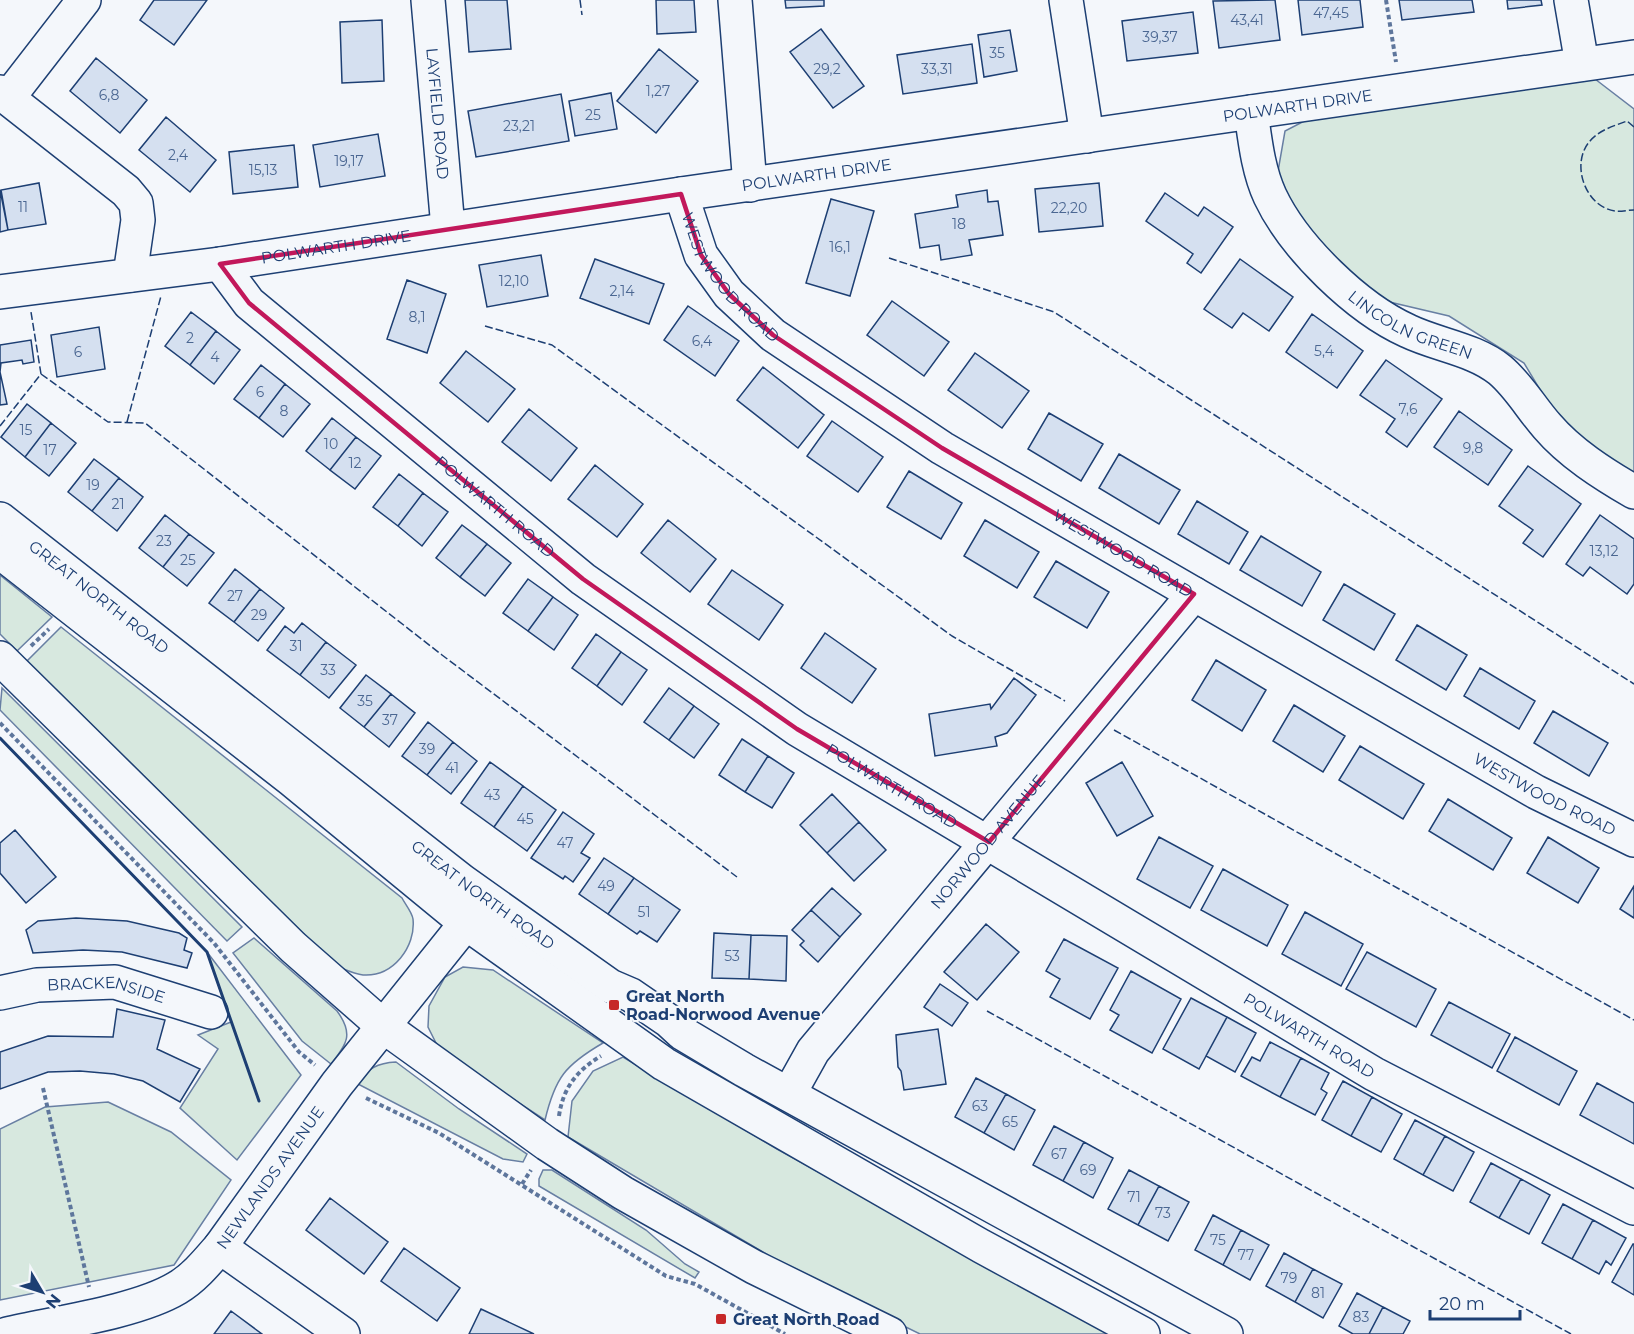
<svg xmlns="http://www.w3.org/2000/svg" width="1634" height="1334" font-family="Montserrat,sans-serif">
<rect width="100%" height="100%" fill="#f4f7fb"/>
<path fill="#d7e8df" stroke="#687fa3" stroke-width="1.5" d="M 1595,79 L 1634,109 L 1634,476 L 1603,462 L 1554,413 L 1524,363 L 1449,316 L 1381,300 L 1312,236 L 1277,177 L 1285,131 L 1312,117 Z
M 0,575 L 52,617 L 17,651 L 0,634 Z
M 61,627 L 402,898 C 405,904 412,912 413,919 C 416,947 393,977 363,975 C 354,974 344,969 336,966 L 27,661 Z
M 2,688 L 242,927 L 227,941 L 0,710 Z
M 254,938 L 337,1011 C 354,1034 347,1044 331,1064 L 302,1041 L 233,953 Z
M 207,952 L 301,1075 L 237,1160 L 180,1108 L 218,1049 L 198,1035 L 231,1022 Z
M 463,967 L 493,970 L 603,1043 C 565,1065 555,1078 545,1120 L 440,1051 L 428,1027 L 429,1006 L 445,977 Z
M 623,1057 L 777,1149 L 1112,1334 L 920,1334 L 814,1282 L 568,1137 L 572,1101 L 593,1071 Z
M 396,1062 L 459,1109 L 527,1154 L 523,1162 L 503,1159 L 356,1083 C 369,1068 377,1063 396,1062 Z
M 108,1102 L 171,1132 L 231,1180 L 174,1265 L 0,1300 L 0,1129 L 45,1107 Z
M 543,1170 L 552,1170 L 646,1230 L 685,1264 L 699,1272 L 695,1278 L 539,1186 L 539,1179 Z"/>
<path fill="#d5e0f0" stroke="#1d3f73" stroke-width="1.5" d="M 154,0 L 207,0 L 174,45 L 140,20 Z
M 465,0 L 507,0 L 511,49 L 469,52 Z
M 656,0 L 694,0 L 696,32 L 657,34 Z
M 785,0 L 824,0 L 824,6 L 786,8 Z
M 1275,0 L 1280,40 L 1219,48 L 1213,1 Z
M 1298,0 L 1360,0 L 1363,27 L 1302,35 Z
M 1399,0 L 1472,0 L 1474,12 L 1402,20 Z
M 1507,0 L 1541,0 L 1542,5 L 1508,9 Z
M 1193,12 L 1198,53 L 1127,61 L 1122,21 Z
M 382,20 L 384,81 L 342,83 L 340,22 Z
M 821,29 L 864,86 L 833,108 L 790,52 Z
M 1010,30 L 1017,71 L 984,77 L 978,35 Z
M 972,44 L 977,83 L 903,94 L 897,55 Z
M 659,49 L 698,81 L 656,133 L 617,101 Z
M 96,58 L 147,100 L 120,133 L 70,91 Z
M 611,93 L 617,129 L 575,136 L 569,101 Z
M 561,94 L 569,141 L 476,157 L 468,111 Z
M 166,117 L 216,160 L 190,192 L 139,150 Z
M 378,134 L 385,176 L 320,187 L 313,145 Z
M 294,145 L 298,187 L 233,194 L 229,152 Z
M 39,183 L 46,224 L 8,230 L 1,190 Z
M 1099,183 L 1103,226 L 1039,232 L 1035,189 Z
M 0,190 L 8,230 L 0,232 Z
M 987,190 L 988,202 L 998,201 L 1003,235 L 969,240 L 972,255 L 941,260 L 939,245 L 920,248 L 915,214 L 958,207 L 956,195 Z
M 1165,193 L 1198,216 L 1204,207 L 1233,227 L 1201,273 L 1187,263 L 1193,254 L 1146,221 Z
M 831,199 L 874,211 L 850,296 L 806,283 Z
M 541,255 L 548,296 L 487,307 L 479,265 Z
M 595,259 L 664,284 L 649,324 L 580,298 Z
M 1240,259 L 1293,297 L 1269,331 L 1243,313 L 1232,328 L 1204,309 Z
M 407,280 L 446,294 L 427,353 L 387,339 Z
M 892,301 L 949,342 L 924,376 L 867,335 Z
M 688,306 L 739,341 L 715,376 L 664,340 Z
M 191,312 L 216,331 L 190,365 L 165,346 Z
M 1312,314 L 1363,351 L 1337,388 L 1286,352 Z
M 99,327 L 105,369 L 57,377 L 51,335 Z
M 216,331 L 240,350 L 214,384 L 190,365 Z
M 31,340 L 34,362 L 23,364 L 22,360 L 1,363 L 0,372 L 0,345 Z
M 466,351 L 515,389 L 488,422 L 440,383 Z
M 975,353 L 1029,391 L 1002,428 L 948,390 Z
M 1386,360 L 1442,399 L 1407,447 L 1386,432 L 1395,419 L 1360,395 Z
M 261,365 L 285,384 L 259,418 L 234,399 Z
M 763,367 L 824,415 L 798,448 L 737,400 Z
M 0,372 L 7,404 L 0,405 Z
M 285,384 L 310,404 L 283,437 L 259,418 Z
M 27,404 L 51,423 L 25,457 L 1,437 Z
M 529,409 L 577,448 L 551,481 L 502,442 Z
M 1459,411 L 1512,450 L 1488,485 L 1434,447 Z
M 1049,413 L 1103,444 L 1081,481 L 1028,449 Z
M 332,418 L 356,437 L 330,470 L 306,451 Z
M 832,421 L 883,457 L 858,492 L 807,456 Z
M 51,423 L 76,443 L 49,476 L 25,457 Z
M 356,437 L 381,456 L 355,489 L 330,470 Z
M 1119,454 L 1180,490 L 1159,524 L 1099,488 Z
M 94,459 L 119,478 L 92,511 L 68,492 Z
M 595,465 L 643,504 L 617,537 L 568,499 Z
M 1528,466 L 1581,504 L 1543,557 L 1523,543 L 1533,530 L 1499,506 Z
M 909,471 L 962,503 L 941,539 L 887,507 Z
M 399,474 L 423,493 L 398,526 L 373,507 Z
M 119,478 L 143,497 L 117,531 L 92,511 Z
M 423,493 L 448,512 L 422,546 L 398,526 Z
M 1197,501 L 1248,532 L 1229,564 L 1178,534 Z
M 165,515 L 189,534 L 163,567 L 139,548 Z
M 1600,515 L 1634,539 L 1634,584 L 1627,594 L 1590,567 L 1583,576 L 1566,564 Z
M 668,520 L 716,559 L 690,592 L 641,553 Z
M 985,520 L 1039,552 L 1017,588 L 964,556 Z
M 462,525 L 487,544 L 460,577 L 436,558 Z
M 189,534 L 214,553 L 187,586 L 163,567 Z
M 1261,536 L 1321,572 L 1302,606 L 1240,570 Z
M 487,544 L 511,563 L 485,596 L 460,577 Z
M 1056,561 L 1109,592 L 1087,628 L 1034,597 Z
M 235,569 L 260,589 L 234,622 L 209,603 Z
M 732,570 L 783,605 L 759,640 L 708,604 Z
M 528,579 L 553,597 L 528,631 L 503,613 Z
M 1344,584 L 1395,614 L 1374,650 L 1323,620 Z
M 260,589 L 284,608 L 258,641 L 234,622 Z
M 553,597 L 578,615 L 554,650 L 528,631 Z
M 302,623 L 326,642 L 300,675 L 267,650 L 285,626 L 294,633 Z
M 1417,625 L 1467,655 L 1446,690 L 1396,660 Z
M 825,633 L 876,669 L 852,703 L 801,668 Z
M 596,634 L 621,652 L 597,686 L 572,668 Z
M 326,642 L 356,665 L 329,698 L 300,675 Z
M 621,652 L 647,670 L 622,705 L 597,686 Z
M 1216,660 L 1266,690 L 1242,731 L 1192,700 Z
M 1480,668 L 1535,701 L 1519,729 L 1464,696 Z
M 366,675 L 391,694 L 364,727 L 340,708 Z
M 1014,678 L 1036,695 L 1007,733 L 995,737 L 997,746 L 935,756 L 929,714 L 990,704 L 991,709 Z
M 669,688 L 694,706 L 669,740 L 644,722 Z
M 391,694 L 415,713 L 389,747 L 364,727 Z
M 1294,705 L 1345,736 L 1323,772 L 1273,741 Z
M 694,706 L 719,724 L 694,758 L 669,740 Z
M 1553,711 L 1608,743 L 1589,776 L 1534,743 Z
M 428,722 L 453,742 L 427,775 L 402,756 Z
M 742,739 L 768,756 L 745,792 L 719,775 Z
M 453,742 L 477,761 L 451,794 L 427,775 Z
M 1360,746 L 1424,784 L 1403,819 L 1339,780 Z
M 768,756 L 794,773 L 772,808 L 745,792 Z
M 490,762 L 523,786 L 494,827 L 461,803 Z
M 1122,762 L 1153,816 L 1117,836 L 1086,783 Z
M 523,786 L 556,810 L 527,851 L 494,827 Z
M 832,794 L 859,822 L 827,853 L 800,825 Z
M 1448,799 L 1512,838 L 1493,870 L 1429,831 Z
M 563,812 L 594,834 L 581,853 L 590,858 L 573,882 L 565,876 L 563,879 L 531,858 Z
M 859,822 L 886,850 L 854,881 L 827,853 Z
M 15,830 L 56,877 L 26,903 L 0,873 L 0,843 Z
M 1159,837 L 1213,866 L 1190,908 L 1137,879 Z
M 1548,837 L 1599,868 L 1578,903 L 1527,873 Z
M 604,858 L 634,878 L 608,914 L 579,894 Z
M 1223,869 L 1288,905 L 1267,946 L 1201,910 Z
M 634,878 L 680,910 L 657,942 L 640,931 L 637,934 L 608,914 Z
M 1634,886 L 1634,918 L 1620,909 Z
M 832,888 L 861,914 L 840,937 L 811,910 Z
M 811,910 L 840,937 L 818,962 L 800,945 L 804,941 L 792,930 Z
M 1305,912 L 1363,944 L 1341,986 L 1282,954 Z
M 76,918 L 127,921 L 179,933 L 187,938 L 184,950 L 192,953 L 187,968 L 122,952 L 83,950 L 33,953 L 26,930 L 38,921 Z
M 986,924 L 1019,952 L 977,1000 L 944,972 Z
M 714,933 L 751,935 L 749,979 L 712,978 Z
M 751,935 L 787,936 L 786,981 L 749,979 Z
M 1064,939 L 1118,968 L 1090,1019 L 1050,997 L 1060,979 L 1046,971 Z
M 1367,952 L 1436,989 L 1416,1027 L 1346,989 Z
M 1131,971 L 1181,999 L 1152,1053 L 1110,1030 L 1119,1015 L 1110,1010 Z
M 940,984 L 968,1003 L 952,1026 L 924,1007 Z
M 1191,998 L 1227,1017 L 1199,1069 L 1163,1049 Z
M 1449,1002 L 1510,1034 L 1492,1068 L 1431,1035 Z
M 117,1009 L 165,1020 L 157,1049 L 200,1069 L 180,1102 L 143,1081 L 114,1074 L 80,1071 L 48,1072 L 0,1089 L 0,1052 L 48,1036 L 113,1037 Z
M 1227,1017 L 1256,1033 L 1235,1072 L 1206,1056 Z
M 938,1029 L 946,1084 L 904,1090 L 901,1071 L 898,1067 L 896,1035 Z
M 1515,1037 L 1577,1071 L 1559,1105 L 1497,1071 Z
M 1270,1042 L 1301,1058 L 1280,1097 L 1241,1076 L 1252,1057 L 1260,1061 Z
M 1301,1058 L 1329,1073 L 1321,1089 L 1327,1093 L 1315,1115 L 1280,1097 Z
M 976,1078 L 1006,1094 L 984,1133 L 955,1117 Z
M 1343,1081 L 1372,1097 L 1351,1136 L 1322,1120 Z
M 1597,1083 L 1634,1103 L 1634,1144 L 1580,1115 Z
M 1006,1094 L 1035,1110 L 1014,1150 L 984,1133 Z
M 1372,1097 L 1402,1114 L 1381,1152 L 1351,1136 Z
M 1415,1120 L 1445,1136 L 1423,1175 L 1394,1159 Z
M 1054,1126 L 1084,1142 L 1063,1181 L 1033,1165 Z
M 1445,1136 L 1474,1152 L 1453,1191 L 1423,1175 Z
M 1084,1142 L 1113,1158 L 1093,1198 L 1063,1181 Z
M 1491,1163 L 1521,1179 L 1499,1218 L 1470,1202 Z
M 1129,1170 L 1159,1186 L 1138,1225 L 1108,1209 Z
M 1521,1179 L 1550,1195 L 1529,1234 L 1499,1218 Z
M 1159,1186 L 1189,1202 L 1168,1241 L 1138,1225 Z
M 330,1198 L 388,1242 L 364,1274 L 306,1230 Z
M 1563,1204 L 1593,1220 L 1572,1259 L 1542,1243 Z
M 1213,1215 L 1241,1230 L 1223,1265 L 1195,1250 Z
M 1593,1220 L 1626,1238 L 1611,1265 L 1606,1261 L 1599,1274 L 1572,1259 Z
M 1241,1230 L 1269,1245 L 1250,1280 L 1223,1265 Z
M 1633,1244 L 1634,1244 L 1634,1295 L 1612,1282 Z
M 404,1248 L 460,1288 L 437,1321 L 381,1281 Z
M 1284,1253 L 1313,1269 L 1295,1302 L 1266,1286 Z
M 1313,1269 L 1342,1284 L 1323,1318 L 1295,1302 Z
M 1357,1293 L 1383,1307 L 1369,1334 L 1353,1334 L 1339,1326 Z
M 1383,1307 L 1410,1321 L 1403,1334 L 1369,1334 Z
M 481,1309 L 534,1334 L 469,1334 Z
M 231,1311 L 262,1334 L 214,1334 Z"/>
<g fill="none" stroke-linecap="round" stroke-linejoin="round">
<defs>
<g id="minor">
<path id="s1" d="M 428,0 L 448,228"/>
<path d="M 735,0 L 750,185"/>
<path d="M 1066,0 L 1087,136"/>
<path d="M 1571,0 L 1582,64"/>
<path d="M 0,92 L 126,191 L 136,203 L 138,220 L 130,275"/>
<path d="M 8,98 L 84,0"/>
<path id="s2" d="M 1251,112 C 1255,140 1258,170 1270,196 C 1294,247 1357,308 1408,331 C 1437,345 1474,349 1500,370 C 1519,386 1531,408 1547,426 C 1570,453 1603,474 1634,492"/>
<path id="s3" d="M 681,194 L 701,255 L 729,294 L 773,335 L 942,448 L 1536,792 L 1634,840"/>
<path id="s4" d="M 220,264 L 249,303 L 583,579 L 797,729 L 1374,1074 L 1634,1208"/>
<path id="s5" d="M 0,292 L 220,264 L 681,194 L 1634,57"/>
<path id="s6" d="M 0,519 L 462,881 L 610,986 L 631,995 L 669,1021 L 682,1033 L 744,1070 L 1226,1334"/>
<path id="s7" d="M 0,993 L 37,985 L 115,982 L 211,1012"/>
<path id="s8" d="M 789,1094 L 813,1051 L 1194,594"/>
<path d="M 220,1247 L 343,1334"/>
<path id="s9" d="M 7,1334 C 55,1323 137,1312 177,1288 C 194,1278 207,1262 220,1247 L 337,1084 L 466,923"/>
</g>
<path id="major" d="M 0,552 L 292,780 L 466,923 L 664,1064 L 981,1246 L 1143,1334
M 0,658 L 293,947 L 383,1026 L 547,1144 L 623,1193 L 754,1267 L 890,1334"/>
</defs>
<use href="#minor" stroke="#1d3f73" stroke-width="36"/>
<use href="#major" stroke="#1d3f73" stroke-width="36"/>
<path stroke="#5e769c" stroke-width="4" stroke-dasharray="4.5 3" stroke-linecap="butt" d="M 1386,0 L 1396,62
M 31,646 L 49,629
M 0,723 L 214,943 L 299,1052 L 315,1065
M 43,1088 L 89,1287
M 366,1098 L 439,1133 L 666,1276 L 695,1284 L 785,1334
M 559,1116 C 563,1088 577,1070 601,1056
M 522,1184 L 531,1170"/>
<use href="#minor" stroke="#f4f7fb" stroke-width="33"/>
<use href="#major" stroke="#f4f7fb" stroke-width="33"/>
<path stroke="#1d3f73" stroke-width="1.5" stroke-dasharray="8 3" stroke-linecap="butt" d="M 580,0 L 582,15
M 1634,127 L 1627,121 C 1614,126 1599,130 1590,141 C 1570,163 1585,207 1615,211 C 1621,212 1628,210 1634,210
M 889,258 L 1054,312 L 1634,684
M 485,326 L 552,345 L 952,636 L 1065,701
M 41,374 L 108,422 L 145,423 L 442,655 L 737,877
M 127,422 L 161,296
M 0,426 L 41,374 L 31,312
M 1114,730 L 1634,1020
M 987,1011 L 1571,1334"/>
<path stroke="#1d3f73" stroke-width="3" d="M 0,738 L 207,952 L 259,1101"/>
</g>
<path fill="none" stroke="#c2185b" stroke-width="4.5" stroke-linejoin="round" d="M 681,194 L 701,255 L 729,294 L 773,335 L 942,448 L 1194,594 L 989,842 L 797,729 L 583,579 L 249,303 L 220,264 Z"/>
<g fill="#c62828" stroke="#f4f7fb" stroke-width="2">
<rect x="608" y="999" width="12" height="12" rx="3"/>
<rect x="715" y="1313" width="12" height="12" rx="3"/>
</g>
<g text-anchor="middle" stroke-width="4.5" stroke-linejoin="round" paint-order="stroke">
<g font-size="14" fill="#4b6792">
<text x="1331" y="18">47,45</text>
<text x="1247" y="25">43,41</text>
<text x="1160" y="42">39,37</text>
<text x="997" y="58">35</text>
<text x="827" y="74">29,2</text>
<text x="937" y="74">33,31</text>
<text x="658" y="96">1,27</text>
<text x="109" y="100">6,8</text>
<text x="593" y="120">25</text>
<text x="519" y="131">23,21</text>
<text x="178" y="160">2,4</text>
<text x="349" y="166">19,17</text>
<text x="263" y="175">15,13</text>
<text x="23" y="212">11</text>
<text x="1069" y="213">22,20</text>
<text x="959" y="229">18</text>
<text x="840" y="252">16,1</text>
<text x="514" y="286">12,10</text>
<text x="622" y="296">2,14</text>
<text x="417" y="322">8,1</text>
<text x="190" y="343">2</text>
<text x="702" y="346">6,4</text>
<text x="1324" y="356">5,4</text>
<text x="78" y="357">6</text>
<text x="215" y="362">4</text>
<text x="260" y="397">6</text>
<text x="1408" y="414">7,6</text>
<text x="284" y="416">8</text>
<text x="26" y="435">15</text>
<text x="331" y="449">10</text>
<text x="1473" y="453">9,8</text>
<text x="50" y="455">17</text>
<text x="355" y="468">12</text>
<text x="93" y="490">19</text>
<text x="118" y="509">21</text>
<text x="164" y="546">23</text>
<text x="1604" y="556">13,12</text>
<text x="188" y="565">25</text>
<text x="235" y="601">27</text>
<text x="259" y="620">29</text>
<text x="296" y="651">31</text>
<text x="328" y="675">33</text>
<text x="365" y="706">35</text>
<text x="390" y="725">37</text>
<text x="427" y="754">39</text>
<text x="452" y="773">41</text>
<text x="492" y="800">43</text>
<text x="525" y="824">45</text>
<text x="565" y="848">47</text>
<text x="606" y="891">49</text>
<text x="644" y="917">51</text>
<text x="732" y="961">53</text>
<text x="980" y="1111">63</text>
<text x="1010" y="1127">65</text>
<text x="1059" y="1159">67</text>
<text x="1088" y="1175">69</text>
<text x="1134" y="1202">71</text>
<text x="1163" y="1218">73</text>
<text x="1218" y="1245">75</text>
<text x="1246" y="1260">77</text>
<text x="1289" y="1283">79</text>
<text x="1318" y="1298">81</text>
<text x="1361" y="1322">83</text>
</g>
<g font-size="16" fill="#1d3f73" stroke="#f4f7fb">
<text dy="6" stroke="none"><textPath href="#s5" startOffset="1311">POLWARTH DRIVE</textPath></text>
<text dy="6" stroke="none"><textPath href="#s1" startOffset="114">LAYFIELD ROAD</textPath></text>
<text dy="6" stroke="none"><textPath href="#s5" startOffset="825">POLWARTH DRIVE</textPath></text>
<text dy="6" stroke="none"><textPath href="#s5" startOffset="339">POLWARTH DRIVE</textPath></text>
<text dy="6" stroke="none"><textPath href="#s3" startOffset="99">WESTWOOD ROAD</textPath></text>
<text dy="6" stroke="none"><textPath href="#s2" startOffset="282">LINCOLN GREEN</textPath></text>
<text dy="6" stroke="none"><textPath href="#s4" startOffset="368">POLWARTH ROAD</textPath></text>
<text dy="6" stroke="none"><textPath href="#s3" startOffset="585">WESTWOOD ROAD</textPath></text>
<text dy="6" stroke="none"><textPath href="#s6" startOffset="126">GREAT NORTH ROAD</textPath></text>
<text dy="6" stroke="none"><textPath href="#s4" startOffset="854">POLWARTH ROAD</textPath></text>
<text dy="6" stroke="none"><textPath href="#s3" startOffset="1071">WESTWOOD ROAD</textPath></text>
<text dy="6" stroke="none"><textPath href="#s8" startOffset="322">NORWOOD AVENUE</textPath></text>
<text dy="6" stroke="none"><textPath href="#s6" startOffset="612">GREAT NORTH ROAD</textPath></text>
<text dy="6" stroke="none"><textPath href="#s7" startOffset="108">BRACKENSIDE</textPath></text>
<text dy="6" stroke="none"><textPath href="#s4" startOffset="1340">POLWARTH ROAD</textPath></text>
<text dy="6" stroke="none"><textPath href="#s9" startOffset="322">NEWLANDS AVENUE</textPath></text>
</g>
<g font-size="16" font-weight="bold" fill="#1d3f73" stroke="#f4f7fb" text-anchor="start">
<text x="626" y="1002">Great North<tspan x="626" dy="18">Road-Norwood Avenue</tspan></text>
<text x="733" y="1325">Great North Road</text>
</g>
</g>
<g transform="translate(42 1292) rotate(129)" stroke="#f4f7fb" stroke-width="4.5" paint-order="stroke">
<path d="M0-4.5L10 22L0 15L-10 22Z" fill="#1d3f73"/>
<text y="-9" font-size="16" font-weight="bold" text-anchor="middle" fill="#1d3f73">N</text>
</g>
<path d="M1430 1310v9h90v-9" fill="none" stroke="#1d3f73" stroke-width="3"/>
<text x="1439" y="1310" font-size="18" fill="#1d3f73" stroke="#f4f7fb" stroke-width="4.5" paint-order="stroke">20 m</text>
</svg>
